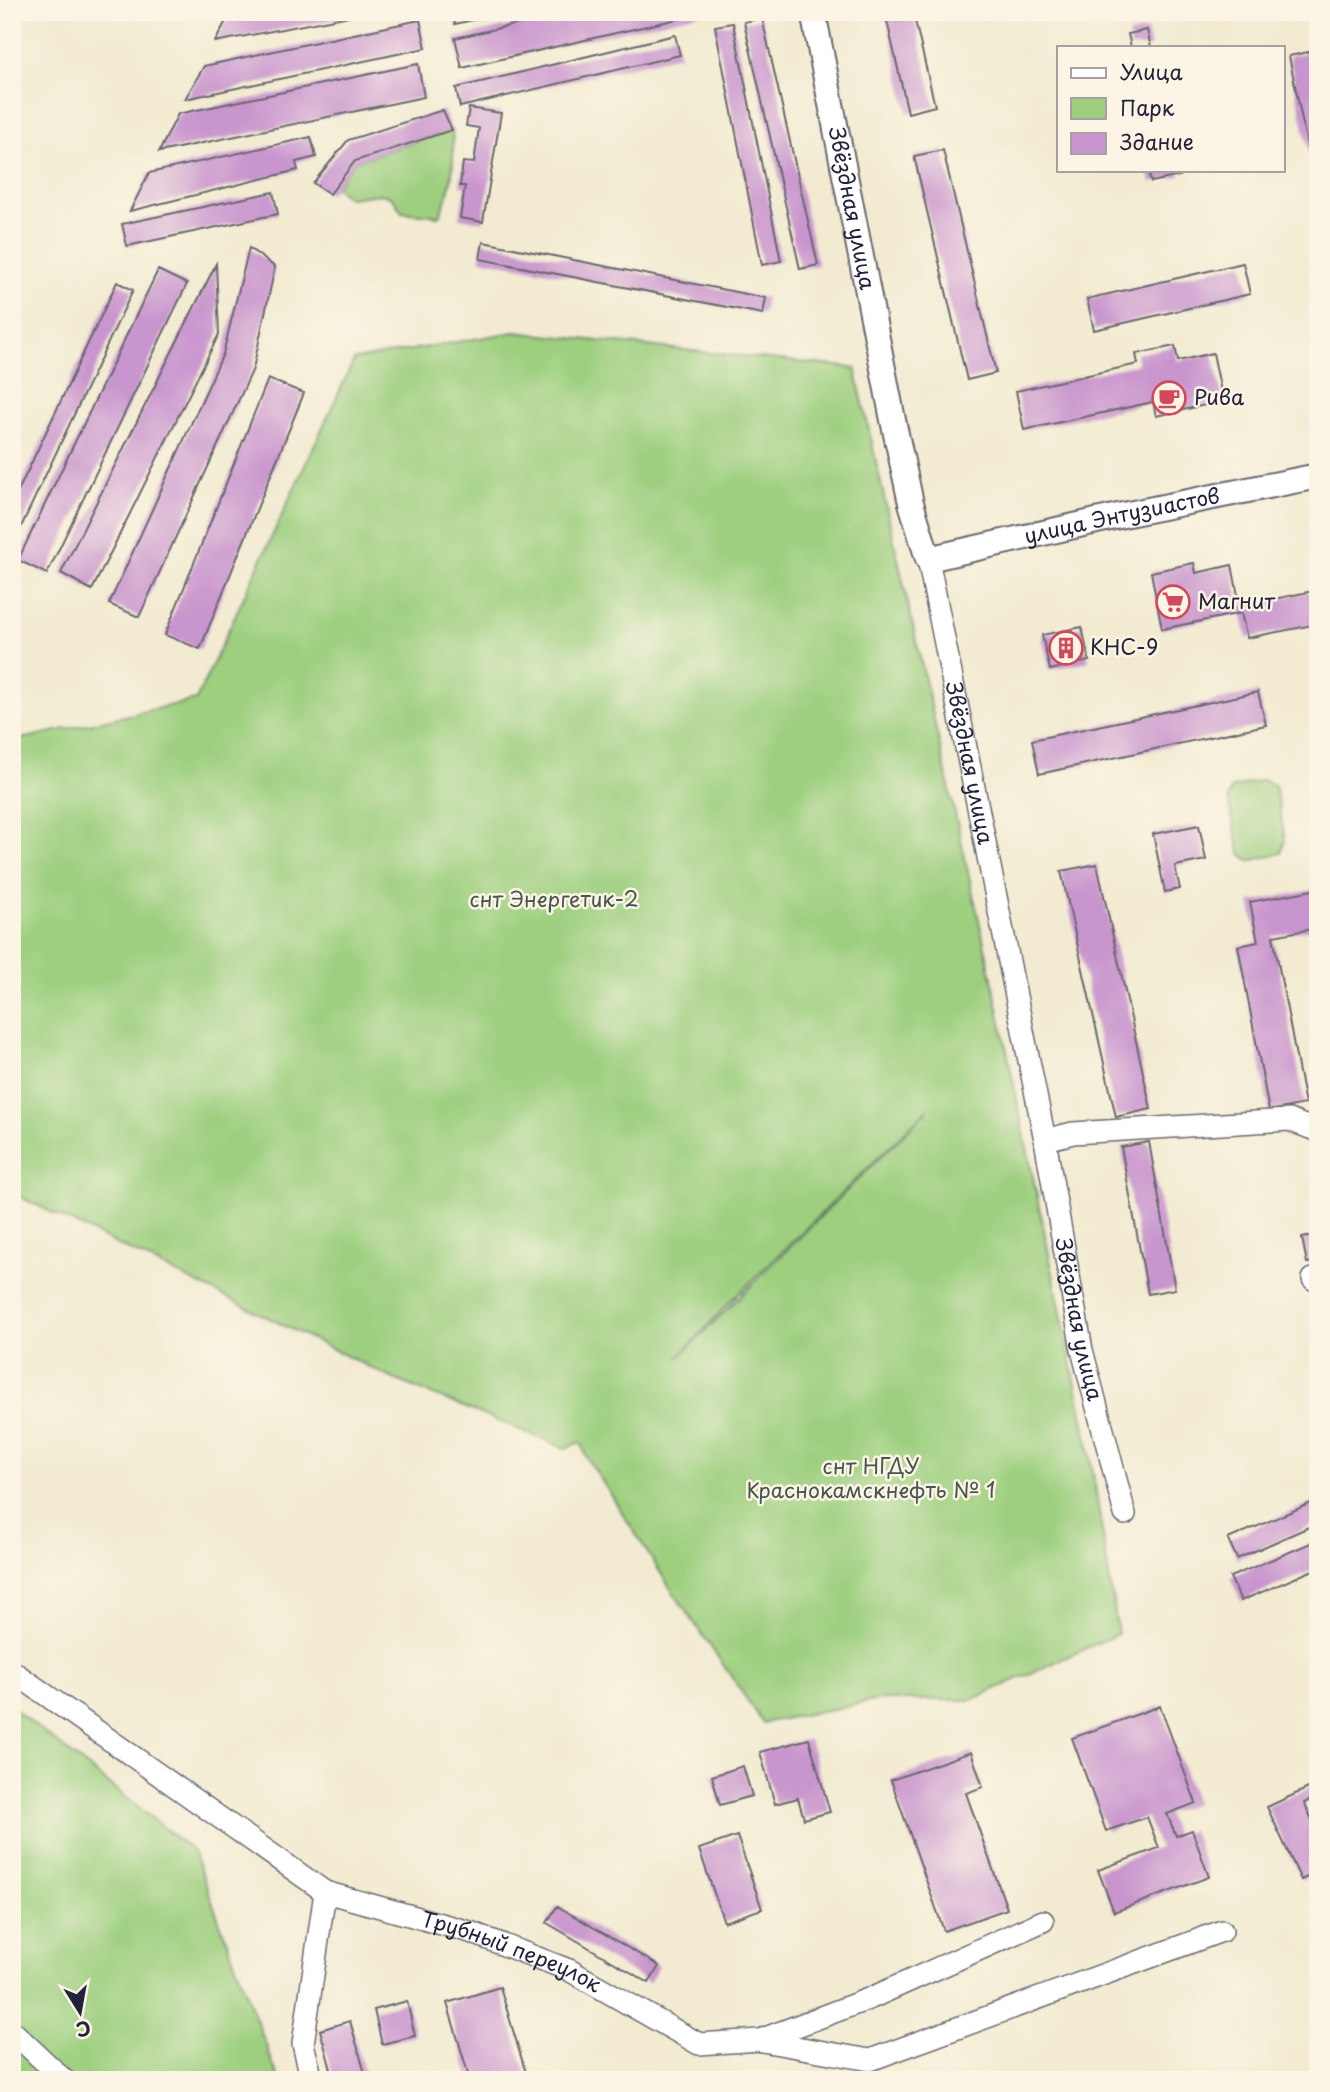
<svg xmlns="http://www.w3.org/2000/svg" width="1330" height="2092" font-family="'Playpen Sans',sans-serif">
<rect width="100%" height="100%" fill="#fcf5e5"/>
<filter id="ink" filterUnits="userSpaceOnUse"><feTurbulence type="fractalNoise" baseFrequency=".0143" numOctaves="2"/><feDisplacementMap in="SourceGraphic" scale="14" xChannelSelector="R" yChannelSelector="G"/><feConvolveMatrix kernelMatrix="1 2 1 2 8 2 1 2 1" color-interpolation-filters="sRGB"/></filter>
<filter id="wash" filterUnits="userSpaceOnUse"><feTurbulence type="fractalNoise" baseFrequency=".00686" numOctaves="4" result="noise"/><feDisplacementMap in="SourceGraphic" scale="28" xChannelSelector="R" yChannelSelector="G"/><feGaussianBlur stdDeviation="1.57" result="paint"/><feColorMatrix in="noise" values="0 0 0 0 0 0 0 0 0 0 0 0 0 0 0 0 0 1.4 0 .05"/><feComposite in="paint" operator="in"/></filter>
<g filter="url(#wash)">
<rect width="100%" height="100%" fill="#f2ebd1"/>
<path fill="#9dcf7f" stroke="#60785d" stroke-width="2" fill-rule="evenodd" d="M 452,130 C 455,162 453,187 439,216 L 402,212 L 392,197 L 380,194 L 349,198 L 335,187 L 355,161 Z
M 514,332 L 855,368 L 991,974 L 1089,1448 L 1118,1634 L 971,1700 L 878,1700 L 763,1723 L 669,1586 L 586,1456 L 581,1442 L 565,1448 L 394,1379 L 12,1193 L 12,741 L 196,700 L 354,360 ZM 927,1110 L 927,1111 L 678,1358 L 726,1306 Z
M 1262,780 L 1275,785 L 1285,840 L 1281,853 L 1250,861 L 1240,853 L 1228,798 L 1232,788 Z
M 12,1707 L 193,1851 L 279,2080 L 12,2080 Z"/>
<g id="blocks">
<path fill="#c995ce" d="M 262,12 L 360,12 L 360,14 L 215,42 L 227,19 Z
M 453,12 L 503,12 L 503,13 L 455,24 Z
M 571,12 L 704,12 L 704,13 L 462,68 L 455,38 Z
M 885,12 L 913,12 L 935,106 L 908,113 Z
M 762,18 L 818,265 L 800,269 L 744,22 Z
M 420,20 L 426,48 L 185,99 L 204,66 Z
M 733,23 L 781,261 L 762,265 L 715,26 Z
M 1147,30 L 1151,47 L 1131,47 L 1128,34 Z
M 675,35 L 680,55 L 460,107 L 456,88 Z
M 1318,50 L 1318,194 L 1317,194 L 1289,56 Z
M 418,64 L 424,97 L 159,152 L 178,114 Z
M 469,108 L 501,113 L 483,222 L 460,218 L 465,186 L 460,186 L 463,162 L 474,163 L 479,128 L 466,126 Z
M 443,110 L 452,130 L 355,161 L 330,194 L 313,183 L 348,140 Z
M 311,137 L 316,157 L 296,162 L 298,170 L 130,211 L 149,173 Z
M 943,150 L 996,373 L 967,380 L 914,156 Z
M 1148,170 L 1179,170 L 1180,176 L 1151,182 Z
M 273,192 L 278,214 L 127,246 L 122,224 Z
M 483,242 L 766,298 L 763,314 L 480,259 Z
M 249,248 L 275,267 L 253,369 L 139,617 L 109,604 L 223,354 Z
M 1243,263 L 1250,294 L 1094,330 L 1087,299 Z
M 216,264 L 219,334 L 92,590 L 61,573 Z
M 158,270 L 187,284 L 47,574 L 18,560 Z
M 117,282 L 133,290 L 12,546 L 12,504 Z
M 1175,346 L 1178,361 L 1213,353 L 1223,401 L 1156,416 L 1153,402 L 1024,430 L 1016,391 L 1138,364 L 1136,354 Z
M 268,379 L 304,393 L 200,649 L 165,635 Z
M 1194,563 L 1196,573 L 1232,565 L 1240,606 L 1318,590 L 1318,624 L 1247,638 L 1241,613 L 1162,629 L 1151,572 Z
M 1082,627 L 1089,661 L 1050,670 L 1042,635 Z
M 1258,692 L 1266,725 L 1039,774 L 1032,740 Z
M 1199,825 L 1206,860 L 1175,866 L 1180,889 L 1165,892 L 1153,834 Z
M 1097,864 L 1151,1109 L 1116,1117 L 1061,871 Z
M 1318,889 L 1318,928 L 1273,936 L 1305,1104 L 1269,1111 L 1238,946 L 1258,942 L 1250,902 Z
M 1149,1142 L 1175,1289 L 1148,1294 L 1121,1147 Z
M 1318,1235 L 1318,1261 L 1307,1263 L 1302,1238 Z
M 1318,1500 L 1318,1523 L 1237,1559 L 1228,1539 Z
M 1318,1540 L 1318,1568 L 1241,1601 L 1230,1577 Z
M 1160,1706 L 1196,1803 L 1167,1814 L 1176,1836 L 1192,1830 L 1209,1877 L 1114,1912 L 1098,1870 L 1159,1848 L 1147,1817 L 1106,1831 L 1072,1738 Z
M 809,1739 L 830,1812 L 804,1819 L 798,1798 L 775,1804 L 760,1752 Z
M 971,1752 L 983,1787 L 966,1793 L 1007,1909 L 944,1931 L 891,1780 Z
M 743,1766 L 752,1796 L 720,1805 L 712,1776 Z
M 1315,1785 L 1318,1797 L 1304,1803 L 1318,1832 L 1318,1872 L 1301,1880 L 1267,1807 Z
M 737,1836 L 762,1909 L 724,1922 L 699,1849 Z
M 557,1906 L 659,1966 L 649,1983 L 547,1923 Z
M 500,1987 L 528,2080 L 470,2080 L 447,2003 Z
M 407,2001 L 415,2036 L 382,2044 L 374,2010 Z
M 350,2021 L 367,2080 L 334,2080 L 320,2030 Z"/>
</g>
</g>
<g filter="url(#ink)">
<use href="#blocks" fill-opacity="0" stroke="#6b6870" stroke-width="2"/>
<g fill="none" stroke-linecap="round" stroke-linejoin="round">
<defs>
<g id="minor">
<path id="s1" d="M 928,559 L 1045,1140 L 1082,1350 L 1125,1514"/>
<path d="M 1045,1140 L 1073,1133 L 1289,1120 L 1318,1131"/>
<path d="M 1313,1279 L 1318,1278"/>
<path id="s2" d="M 12,1671 L 325,1892 L 470,1932 L 569,1970 L 699,2044 L 760,2040 L 871,1998 L 1043,1921"/>
<path d="M 12,2031 L 64,2080"/>
<path d="M 762,2041 L 870,2060 L 1222,1931"/>
<path d="M 312,2080 L 303,2044 L 325,1892"/>
</g>
<g id="tertiary">
<path id="s3" d="M 813,12 L 893,420 L 911,503 L 928,559 L 1123,515 L 1318,476"/>
</g>
</defs>
<use href="#minor" stroke="#6b6870" stroke-width="24"/>
<use href="#tertiary" stroke="#6b6870" stroke-width="28"/>
<use href="#minor" stroke="#fff" stroke-width="21"/>
<use href="#tertiary" stroke="#fff" stroke-width="24"/>
</g>
</g>
<defs>
<symbol id="cafe-ring" viewBox="-11 -11 22 22"><circle r="9.5" fill="#fcf5e5" stroke="#d1495b" stroke-width="1.5"/><path d="M-5.5-4.5H6V0H3Q3 3.5 0 3.5H-2.5Q-5.5 3.5-5.5 0ZM3-3.2v2h1.7v-2ZM-6 4.5H4V6H-6Z" fill="#d1495b"/></symbol>
<symbol id="supermarket-ring" viewBox="-11 -11 22 22"><circle r="9.5" fill="#fcf5e5" stroke="#d1495b" stroke-width="1.5"/><path d="M-6-5.5h2.5l.6 2H6L4.5 2H-2.5L-4.4-4H-6ZM-1.5 3.2a1.3 1.3 0 1 0 .1 0ZM3 3.2a1.3 1.3 0 1 0 .1 0Z" fill="#d1495b"/></symbol>
<symbol id="building-ring" viewBox="-11 -11 22 22"><circle r="9.5" fill="#fcf5e5" stroke="#d1495b" stroke-width="1.5"/><path d="M-4-6H4V6H1V3H-1V6H-4ZM-2.5-4.3h1.7v1.8h-1.7ZM.8-4.3h1.7v1.8H.8ZM-2.5-1h1.7V.8h-1.7ZM.8-1h1.7V.8H.8Z" fill="#d1495b"/></symbol>
</defs>
<g fill-rule="evenodd">
<use href="#cafe-ring" x="1150" y="379" width="38" height="38"/>
<use href="#supermarket-ring" x="1154" y="583" width="38" height="38"/>
<use href="#building-ring" x="1047" y="629" width="38" height="38"/>
</g>
<g text-anchor="middle" stroke-width="5" stroke-linejoin="round" paint-order="stroke">
<g font-size="21" fill="#22223b" stroke="#fcf5e5">
<text dy="7" stroke="none"><textPath href="#s3" startOffset="200">Звёздная улица</textPath></text>
<text dy="7" stroke="none"><textPath href="#s3" startOffset="758">улица Энтузиастов</textPath></text>
<text dy="7" stroke="none"><textPath href="#s1" startOffset="208">Звёздная улица</textPath></text>
<text dy="7" stroke="none"><textPath href="#s1" startOffset="775">Звёздная улица</textPath></text>
<text dy="7" stroke="none"><textPath href="#s2" startOffset="579">Трубный переулок</textPath></text>
</g>
<g font-size="21" fill="#22223b" stroke="#fcf5e5" text-anchor="start">
<text x="1194" y="405">Рива</text>
<text x="1198" y="609">Магнит</text>
<text x="1090" y="655">КНС-9</text>
</g>
<g font-size="21" fill="#47564f" stroke="#fcf5e5">
<text x="554" y="907">снт Энергетик-2</text>
<text x="871" y="1474">снт НГДУ<tspan x="871" dy="24">Краснокамскнефть № 1</tspan></text>
</g>
</g>
<rect width="1330" height="2092" fill="none" stroke="#fcf5e5" stroke-width="42"/>
<rect x="1057" y="46" width="228" height="126" fill="#fcf5e5" stroke="#a5a1a1" stroke-width="2"/>
<rect x="1071" y="68" width="35" height="10" fill="#ffffff" stroke="#a5a1a1" stroke-width="2"/>
<text x="1120" y="80" font-size="21" fill="#22223b">Улица</text>
<rect x="1071" y="98" width="35" height="21" fill="#9dcf7f" stroke="#a5a1a1" stroke-width="2"/>
<text x="1120" y="116" font-size="21" fill="#22223b">Парк</text>
<rect x="1071" y="133" width="35" height="21" fill="#c995ce" stroke="#a5a1a1" stroke-width="2"/>
<text x="1120" y="150" font-size="21" fill="#22223b">Здание</text>
<g transform="translate(80 2012) rotate(169)" stroke="#fcf5e5" stroke-width="5" paint-order="stroke">
<path d="M0-5L12 26L0 18L-12 26Z" fill="#22223b"/>
<text y="-10" font-size="19" font-weight="bold" text-anchor="middle" fill="#22223b">С</text>
</g>
</svg>
